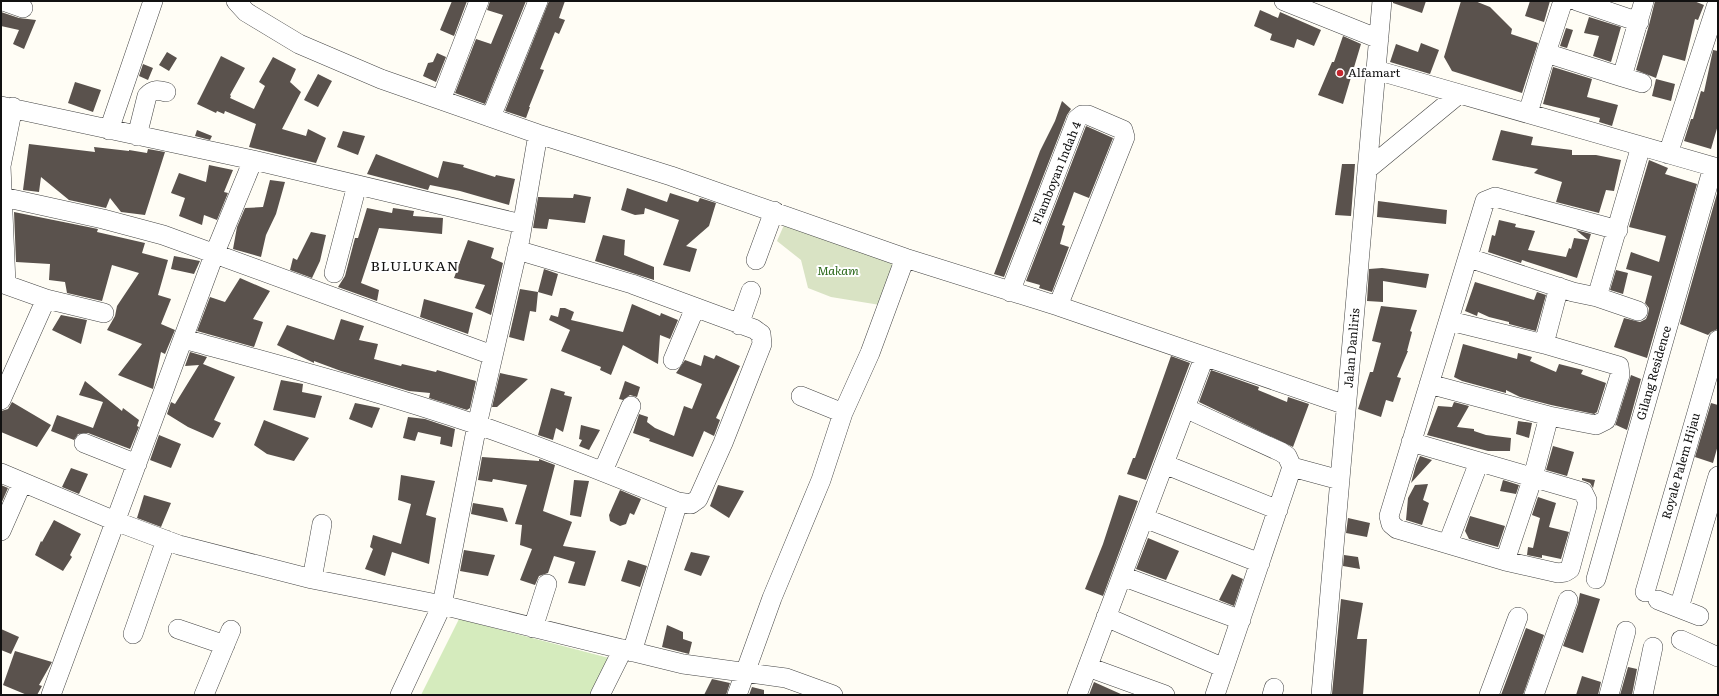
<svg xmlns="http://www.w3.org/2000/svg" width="1719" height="696" font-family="Literata,serif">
<rect width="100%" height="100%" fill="#fffdf5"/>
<path fill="#d5ebbd" d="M 459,619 L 609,658 L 591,695 L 421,695 Z"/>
<path fill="#d9e3c4" d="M 784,225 L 894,262 L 880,305 L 831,297 L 808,288 L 801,260 L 777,241 Z"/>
<path fill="#5a524d" d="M 452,1 L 467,1 L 454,36 L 440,30 Z
M 490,1 L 526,1 L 485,104 L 455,93 L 476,39 L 491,44 L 503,15 L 487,10 Z
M 549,1 L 565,1 L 559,18 L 565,20 L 559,34 L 555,32 L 540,69 L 544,70 L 529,107 L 530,107 L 526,118 L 505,111 Z
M 1393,1 L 1426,1 L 1422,13 L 1393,3 Z
M 1461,1 L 1475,1 L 1490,7 L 1512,29 L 1511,34 L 1538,43 L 1522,93 L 1452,71 L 1444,57 Z
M 1530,1 L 1550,1 L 1544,22 L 1525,16 Z
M 1655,1 L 1694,1 L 1704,5 L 1698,20 L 1695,19 L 1685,61 L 1663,55 L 1656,78 L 1636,70 L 1649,25 Z
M 1260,10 L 1278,18 L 1280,12 L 1321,30 L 1314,46 L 1297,39 L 1294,48 L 1270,40 L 1272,34 L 1254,26 Z
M 1,12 L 19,18 L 36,20 L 24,49 L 13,44 L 19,30 L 1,26 Z
M 1589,17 L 1621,27 L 1611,62 L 1593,56 L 1599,36 L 1584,33 Z
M 1566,28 L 1573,30 L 1567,48 L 1560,46 Z
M 1343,36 L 1361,44 L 1343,104 L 1318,95 L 1332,62 L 1334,62 Z
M 1421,43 L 1439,50 L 1430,74 L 1390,62 L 1396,44 L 1418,52 Z
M 1713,50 L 1718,51 L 1718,125 L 1711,149 L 1684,141 L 1691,119 L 1693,119 L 1701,91 L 1704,92 Z
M 167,52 L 177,58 L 169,71 L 159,65 Z
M 437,53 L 446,57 L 436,82 L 423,76 L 428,63 L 433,62 Z
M 221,56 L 245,68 L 230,95 L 231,96 L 230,98 L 254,109 L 265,86 L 259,82 L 273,57 L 296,69 L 290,82 L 301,92 L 282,129 L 306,136 L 308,129 L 326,138 L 316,163 L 249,147 L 256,124 L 225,111 L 224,114 L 217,111 L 216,113 L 197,104 Z
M 143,64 L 153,68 L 148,80 L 139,76 Z
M 1553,67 L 1592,79 L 1587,97 L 1618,105 L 1612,126 L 1599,122 L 1600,118 L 1543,104 Z
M 318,74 L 332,81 L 318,107 L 304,100 Z
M 1656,79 L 1675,84 L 1671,101 L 1652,96 Z
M 75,82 L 101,90 L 93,112 L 68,103 Z
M 1062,101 L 1071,109 L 1067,115 L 1004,277 L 994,274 L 1040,151 L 1055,121 Z
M 1086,126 L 1113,138 L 1089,198 L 1074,192 L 1062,225 L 1065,226 L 1060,244 L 1069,247 L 1052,292 L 1039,288 L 1040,285 L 1026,281 Z
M 197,130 L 212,136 L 210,140 L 195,136 Z
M 1501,130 L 1533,137 L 1531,145 L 1572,150 L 1572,155 L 1596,155 L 1621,160 L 1614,191 L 1606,190 L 1599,213 L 1556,202 L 1562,182 L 1534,173 L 1538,169 L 1492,160 Z
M 343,131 L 365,136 L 358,155 L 337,147 Z
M 29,144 L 95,152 L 94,147 L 129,151 L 129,150 L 147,153 L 148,149 L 165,152 L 145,215 L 121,212 L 110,198 L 106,208 L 69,200 L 41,177 L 39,192 L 23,190 Z
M 376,154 L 438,178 L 443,161 L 464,165 L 463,167 L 495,177 L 496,175 L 515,179 L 509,205 L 460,191 L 430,185 L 428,190 L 367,174 Z
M 1649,160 L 1668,168 L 1665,174 L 1697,184 L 1647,358 L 1614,347 L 1624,318 L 1640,322 L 1646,319 L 1648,314 L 1649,308 L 1645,303 L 1652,276 L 1626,269 L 1631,252 L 1659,262 L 1666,236 L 1629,227 Z
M 1342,164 L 1355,164 L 1351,216 L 1335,215 Z
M 209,165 L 233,170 L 224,192 L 228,193 L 217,220 L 204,215 L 202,225 L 179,216 L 185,198 L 171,193 L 179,173 L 206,182 Z
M 270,180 L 285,182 L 276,214 L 266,235 L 261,257 L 233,249 L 237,227 L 245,208 L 263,207 Z
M 627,188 L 667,202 L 670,193 L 698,202 L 700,198 L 716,203 L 709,226 L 686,246 L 697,249 L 690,272 L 663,265 L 679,220 L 645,208 L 644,214 L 635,215 L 621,210 Z
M 1718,190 L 1718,329 L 1711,332 L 1708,335 L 1680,324 Z
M 574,194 L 591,197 L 585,223 L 549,219 L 547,229 L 533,228 L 538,197 L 573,198 Z
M 1378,201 L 1447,210 L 1446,224 L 1377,217 Z
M 367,208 L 392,213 L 393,208 L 414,211 L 413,216 L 443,218 L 442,234 L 379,228 L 361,283 L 379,290 L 377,301 L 338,287 L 345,276 L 355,238 L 358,238 Z
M 14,212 L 98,229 L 97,232 L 145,243 L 142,253 L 168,260 L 158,295 L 171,299 L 161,324 L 175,330 L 165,354 L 161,352 L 153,389 L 118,375 L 142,344 L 107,330 L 115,316 L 117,306 L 139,273 L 112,265 L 102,301 L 67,293 L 65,282 L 49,280 L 50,264 L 16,262 Z
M 1499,220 L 1516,224 L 1515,227 L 1535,231 L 1528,250 L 1566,257 L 1569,248 L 1571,249 L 1574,238 L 1588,240 L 1576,230 L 1591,234 L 1577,278 L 1522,260 L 1521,263 L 1488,252 L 1492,235 L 1495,236 Z
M 311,232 L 326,235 L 320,261 L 312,278 L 290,270 L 293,258 L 297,260 Z
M 603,235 L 625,240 L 624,255 L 654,267 L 654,280 L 595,261 Z
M 468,240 L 494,248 L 491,258 L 503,263 L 491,315 L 475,308 L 485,285 L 454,278 Z
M 174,256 L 200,261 L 194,274 L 171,269 Z
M 1382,268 L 1429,274 L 1426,288 L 1383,281 L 1383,302 L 1367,301 L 1369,269 Z
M 544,269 L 558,274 L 552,296 L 538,292 Z
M 1616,270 L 1628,273 L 1623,294 L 1610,290 Z
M 240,278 L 270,291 L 253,319 L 263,322 L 254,347 L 197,331 L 210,297 L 225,302 Z
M 1475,282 L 1534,300 L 1537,292 L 1546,295 L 1536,331 L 1509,324 L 1509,322 L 1489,317 L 1478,312 L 1477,316 L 1465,311 Z
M 520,289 L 538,292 L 536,312 L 530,311 L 524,341 L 509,337 Z
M 424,299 L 473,313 L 468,334 L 420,317 Z
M 632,304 L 660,316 L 661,313 L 678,320 L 670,339 L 660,335 L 658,364 L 623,345 L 611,375 L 600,370 L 601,367 L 561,351 L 570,330 L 549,320 L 551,315 L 558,317 L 560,308 L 565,308 L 574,312 L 571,320 L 623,332 Z
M 1381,306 L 1417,310 L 1410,331 L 1412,332 L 1407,351 L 1408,351 L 1397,377 L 1401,378 L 1393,402 L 1386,400 L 1381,417 L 1358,409 L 1370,372 L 1373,372 L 1381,343 L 1372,341 Z
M 61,315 L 87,320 L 81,344 L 52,330 Z
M 341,319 L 364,326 L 359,340 L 378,344 L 374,359 L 401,366 L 402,364 L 436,372 L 437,370 L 476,381 L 470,408 L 467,410 L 429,398 L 430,393 L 409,391 L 341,371 L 314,361 L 314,363 L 277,345 L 287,325 L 334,340 Z
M 1463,344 L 1517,359 L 1518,353 L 1532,357 L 1530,361 L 1556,372 L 1559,364 L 1583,370 L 1581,374 L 1606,383 L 1597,412 L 1594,414 L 1551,405 L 1520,397 L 1506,390 L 1506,393 L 1462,381 L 1454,377 Z
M 190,352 L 207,357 L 203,364 L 235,377 L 214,420 L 221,423 L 213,438 L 188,427 L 167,414 L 171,402 L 175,404 L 199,365 L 185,366 Z
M 704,355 L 714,359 L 716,355 L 740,366 L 716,418 L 720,420 L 714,436 L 704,431 L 693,457 L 649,441 L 650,439 L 633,433 L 639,414 L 648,417 L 647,422 L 655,428 L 674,436 L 684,406 L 692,409 L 702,384 L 676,373 L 685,360 L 701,366 Z
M 1171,356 L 1190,363 L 1146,480 L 1127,474 L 1133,458 L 1135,458 Z
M 1211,370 L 1259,387 L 1258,390 L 1287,402 L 1288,397 L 1309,404 L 1293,447 L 1199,402 Z
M 500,373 L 528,379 L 497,407 L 492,407 Z
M 1631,375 L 1641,379 L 1627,430 L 1616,425 L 1615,426 Z
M 281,380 L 303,384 L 302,392 L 322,396 L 315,418 L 273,410 Z
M 85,381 L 122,411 L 123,408 L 139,420 L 137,426 L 139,427 L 130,449 L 88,433 L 78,434 L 74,440 L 51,431 L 57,415 L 93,428 L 103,402 L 79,395 Z
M 625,381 L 640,387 L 637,397 L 630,395 L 623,400 L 619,399 Z
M 551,388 L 565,392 L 564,395 L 572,397 L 563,432 L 556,428 L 553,440 L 538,435 Z
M 12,402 L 51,425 L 37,447 L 1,432 L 1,411 L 8,409 Z
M 1454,402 L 1469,406 L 1457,427 L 1474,429 L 1474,431 L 1486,435 L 1511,438 L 1510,451 L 1488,451 L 1427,435 L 1438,406 L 1452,407 Z
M 355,403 L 380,408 L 372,428 L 349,419 Z
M 1711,403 L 1718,405 L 1718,445 L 1713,463 L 1695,457 Z
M 408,417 L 425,419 L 455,429 L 452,447 L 440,444 L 441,437 L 418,432 L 415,441 L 403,438 Z
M 264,420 L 309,438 L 294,461 L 267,454 L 254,445 Z
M 1518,421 L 1532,423 L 1529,438 L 1516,434 Z
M 581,425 L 600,430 L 589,450 L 579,446 L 582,440 L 579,439 Z
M 159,435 L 181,444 L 171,468 L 150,460 Z
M 1553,446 L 1574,452 L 1567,476 L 1546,470 Z
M 1420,456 L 1432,460 L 1411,483 L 1416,465 Z
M 482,457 L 539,461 L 539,459 L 555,465 L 543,511 L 572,522 L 563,546 L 596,551 L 585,586 L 568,583 L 575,562 L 554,556 L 548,573 L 539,576 L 535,585 L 520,580 L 532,549 L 520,545 L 522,525 L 515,524 L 527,485 L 493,479 L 492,482 L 478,480 Z
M 71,468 L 88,474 L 79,494 L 62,487 Z
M 401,475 L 435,481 L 426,515 L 436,518 L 429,564 L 392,552 L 385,576 L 365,569 L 373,549 L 370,547 L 373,535 L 401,544 L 411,504 L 398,500 Z
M 1582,478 L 1595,480 L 1593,488 L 1590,483 L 1582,480 Z
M 574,480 L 589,481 L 581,517 L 570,515 Z
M 1503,480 L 1519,485 L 1516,494 L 1500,491 Z
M 1428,484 L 1423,500 L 1429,503 L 1422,525 L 1406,520 L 1408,498 L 1415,485 Z
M 1,485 L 8,488 L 1,504 Z
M 718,485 L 744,491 L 729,518 L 710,506 Z
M 620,490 L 641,499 L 634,515 L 630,513 L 626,524 L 620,526 L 610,521 L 609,515 Z
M 144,495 L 171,503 L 161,527 L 137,518 Z
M 1119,495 L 1138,501 L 1103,596 L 1085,589 L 1103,544 Z
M 1538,497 L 1556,503 L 1549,527 L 1569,532 L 1561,559 L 1542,555 L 1542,558 L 1527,555 L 1528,547 L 1533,548 L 1540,518 L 1532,515 Z
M 473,503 L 503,508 L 508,522 L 471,514 Z
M 1470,516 L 1505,526 L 1498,547 L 1469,539 L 1465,531 Z
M 1348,518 L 1370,523 L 1367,537 L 1346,533 Z
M 54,520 L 81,534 L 70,555 L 72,557 L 63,571 L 35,555 L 41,541 L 42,542 Z
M 1148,538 L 1179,551 L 1166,580 L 1136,569 Z
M 464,550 L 495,555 L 488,576 L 460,571 Z
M 691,552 L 710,556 L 701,576 L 684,570 Z
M 1344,555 L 1358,557 L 1360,569 L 1343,566 Z
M 628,560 L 647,566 L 640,587 L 621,581 Z
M 1232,574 L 1243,579 L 1234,606 L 1219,600 Z
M 1580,593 L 1600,599 L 1583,653 L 1563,646 L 1578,604 Z
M 1341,599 L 1363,603 L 1357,639 L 1367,639 L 1363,695 L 1332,694 Z
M 667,625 L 683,632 L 683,639 L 692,642 L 689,654 L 662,647 Z
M 1526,628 L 1544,635 L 1523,695 L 1501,695 Z
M 1,629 L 19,637 L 11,654 L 1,650 Z
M 15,651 L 52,662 L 39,685 L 42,686 L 37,695 L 27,695 L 3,685 Z
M 1628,667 L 1637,669 L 1632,695 L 1620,695 Z
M 1582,676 L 1601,682 L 1598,695 L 1576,695 Z
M 712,679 L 730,683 L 726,695 L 704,695 Z
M 1094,682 L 1123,695 L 1089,695 Z
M 752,687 L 764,690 L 764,695 L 749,695 Z"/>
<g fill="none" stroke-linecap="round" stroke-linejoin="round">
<defs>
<path id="minor" d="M 3,1 L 23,8
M 236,1 L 246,12 L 299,44 L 381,79 L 538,134 L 671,176 L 905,258 L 1058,306 L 1346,405
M 1284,1 L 1379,39
M 1577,1 L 1639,22
M 1546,53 L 1563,1
M 1376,70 L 1718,168
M 1622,77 L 1642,83
M 441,100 L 479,1
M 1,106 L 253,160 L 522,224
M 1528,113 L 1546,53 L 1622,77 L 1644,1
M 491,117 L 538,1
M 109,130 L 153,1
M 137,136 L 147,96 C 153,89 158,90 166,92
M 1668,154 L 1718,1
M 1368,169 L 1459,94
M 3,197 L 103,219 L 163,235 L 492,355
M 1469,258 L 1573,292 L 1597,297 L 1641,146
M 756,260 L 774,211
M 334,273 L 357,185
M 1,283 L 46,299 L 104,313
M 6,284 L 1,166 L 13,107
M 1010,292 L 1077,119 L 1082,115 L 1088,115 L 1123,130 L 1125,137 L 1058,306
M 1597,297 L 1638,311
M 739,325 L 751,291
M 184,339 C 282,366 381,392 478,425 C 545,448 612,475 678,502 L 691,504 L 698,499 L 723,443 L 762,344 L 761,334 L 754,329 L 632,284 L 517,250
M 1544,344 L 1559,287
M 673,360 L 695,308
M 1429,384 L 1549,416 L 1596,425 L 1606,420 L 1620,375 L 1619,366 L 1544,344 L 1450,321
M 801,396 L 843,413
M 1,400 L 46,299
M 1185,408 L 1281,452 L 1287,456 L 1292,467 L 1215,695
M 1411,442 L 1583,492 L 1587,500 L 1587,506 L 1570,569 L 1565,572 L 1558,573 L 1505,561 L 1397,529 L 1391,524 L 1389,516 L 1485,201 L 1495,197 L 1618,230
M 84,443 L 137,464
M 1164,464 L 1278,510
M 1292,467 L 1340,480
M 603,471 L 631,406
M 1,473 L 115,521 L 179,545 L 312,579 L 442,605 L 683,664 L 786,678 L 833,695
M 1144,518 L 1260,563
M 1,531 L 22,483
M 1448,543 L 1479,462
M 1505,561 L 1533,477 L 1549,416
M 1122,576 L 1241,620
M 312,579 L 322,524
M 1596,579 L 1713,167
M 1645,592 L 1718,340
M 1658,600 L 1699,616
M 1679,608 L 1718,476
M 1106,617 L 1224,668
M 533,628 L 547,584
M 178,629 L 225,645
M 133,634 L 166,540
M 1681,640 L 1718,657
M 632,652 L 678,502
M 1088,667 L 1165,695
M 51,695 L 214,255 L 253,160
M 204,695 L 231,630
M 400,695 L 442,605 L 477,425 L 520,239 L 538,134
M 600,695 L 623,649
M 737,695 L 772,598 L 821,480 L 843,413 L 870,353 L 905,258
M 1077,695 L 1202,363
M 1272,695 L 1274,688
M 1321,695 L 1382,1
M 1489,695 L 1518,617
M 1534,695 L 1568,600
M 1609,695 L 1626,631
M 1643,695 L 1653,647"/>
</defs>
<use href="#minor" stroke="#444" stroke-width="20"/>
<use href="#minor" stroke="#fff" stroke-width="19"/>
</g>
<circle fill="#c4262e" stroke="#fff" stroke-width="1.5" cx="1340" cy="73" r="4"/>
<g text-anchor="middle" stroke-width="4" stroke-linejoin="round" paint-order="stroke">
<g font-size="12" fill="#111" stroke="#fff" text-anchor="start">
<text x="1348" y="77">Alfamart</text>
</g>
<g font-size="12" fill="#111" stroke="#fff">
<text transform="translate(1057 173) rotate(-68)" y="4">Flamboyan Indah 4</text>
<text transform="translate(1352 348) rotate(-85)" y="4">Jalan Danliris</text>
<text transform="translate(1654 373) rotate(-74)" y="4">Gilang Residence</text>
<text transform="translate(1681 466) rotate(-74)" y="4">Royale Palem Hijau</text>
</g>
<g font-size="12" font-style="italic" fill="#2f6b1f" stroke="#fff">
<text x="838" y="275">Makam</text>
</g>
<g font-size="14" letter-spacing="1" fill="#111" stroke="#fff">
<text x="415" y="271">BLULUKAN</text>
</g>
</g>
<rect width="1719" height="696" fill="none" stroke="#111111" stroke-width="4"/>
</svg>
